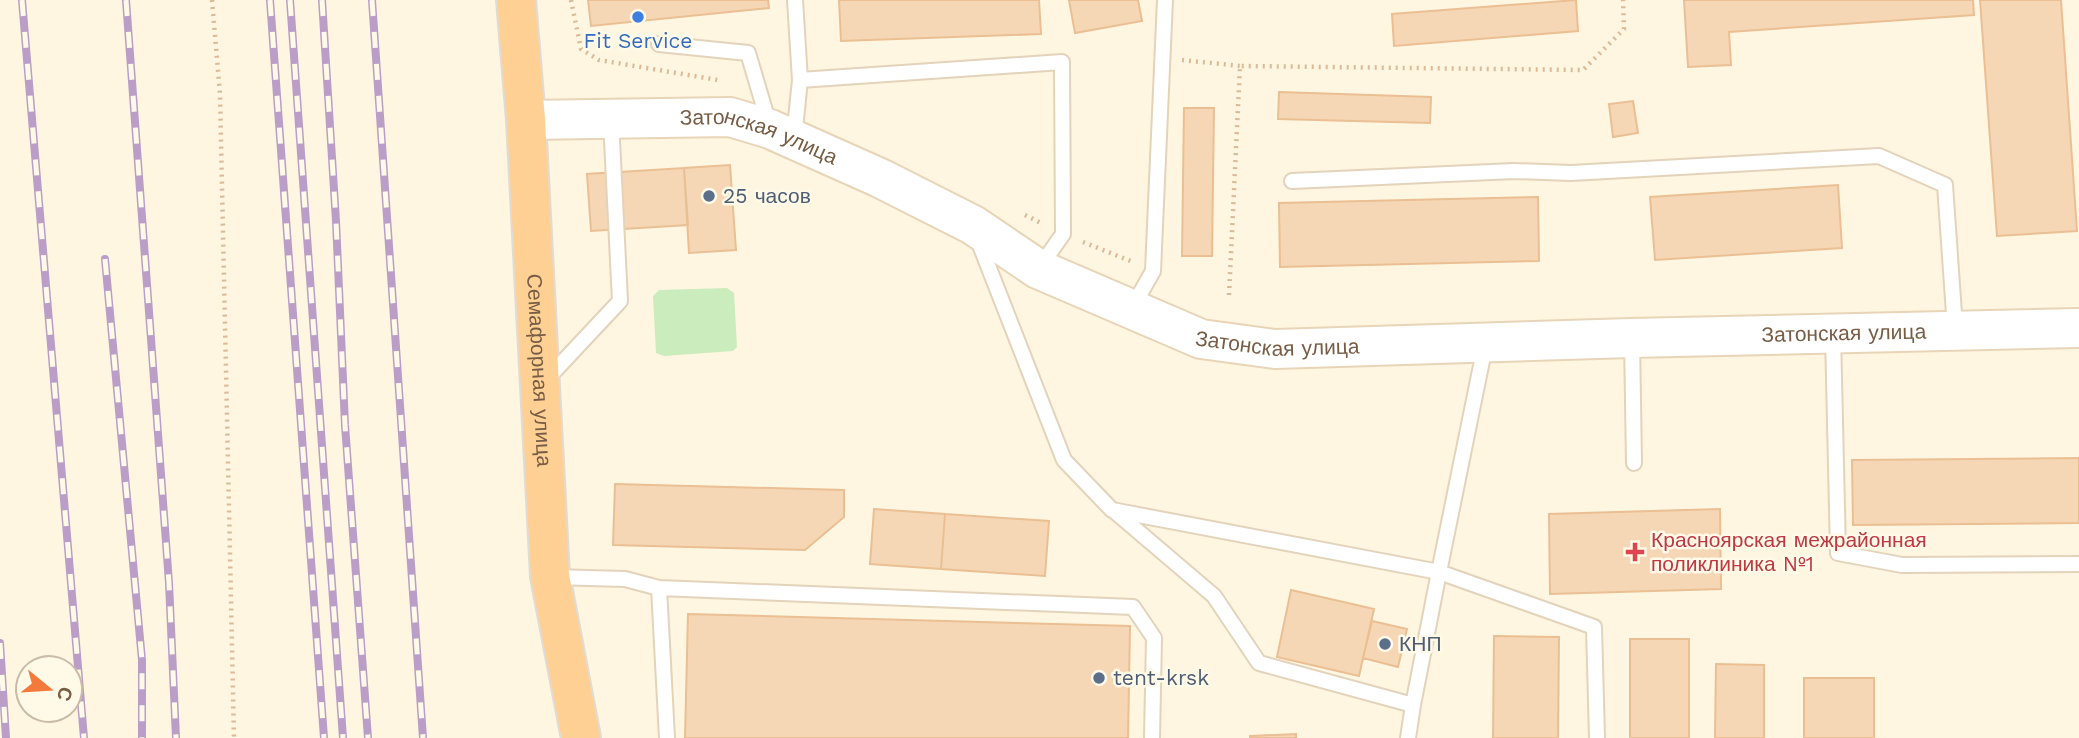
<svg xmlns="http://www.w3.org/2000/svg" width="2079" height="738" font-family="'Work Sans',sans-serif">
<rect width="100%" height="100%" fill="#fef6e0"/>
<path fill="#cbecbd" d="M 727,288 L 734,293 L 737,347 L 733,351 L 664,356 L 656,353 L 653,296 L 659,290 Z"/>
<path fill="#f6d7b5" stroke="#eabf94" stroke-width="2" d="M 588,0 L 768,0 L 769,8 L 591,26 Z
M 839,0 L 1039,0 L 1041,34 L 841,41 Z
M 1069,0 L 1138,0 L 1142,21 L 1075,33 Z
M 1576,0 L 1578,31 L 1394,46 L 1392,14 Z
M 1684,0 L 1973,0 L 1974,15 L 1729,32 L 1731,65 L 1688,67 Z
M 1980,0 L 2061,0 L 2077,231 L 1997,236 Z
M 1279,92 L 1431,97 L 1430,123 L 1278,119 Z
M 1633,101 L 1638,133 L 1613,137 L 1609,104 Z
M 1184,108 L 1214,108 L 1212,256 L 1182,256 Z
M 730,165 L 736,250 L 689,253 L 684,168 Z
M 684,168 L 688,225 L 591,231 L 587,174 Z
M 1838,185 L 1842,248 L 1655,260 L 1650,197 Z
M 1538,197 L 1539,261 L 1280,267 L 1279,203 Z
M 2079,458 L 2079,523 L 1853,525 L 1852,460 Z
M 615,484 L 844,490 L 844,517 L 805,550 L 613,545 Z
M 874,509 L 945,514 L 941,569 L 870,564 Z
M 1720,509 L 1721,589 L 1550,594 L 1549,514 Z
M 945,514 L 1049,521 L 1045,576 L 941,569 Z
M 1291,590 L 1374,609 L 1359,676 L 1277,657 Z
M 688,614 L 1130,626 L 1128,738 L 685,738 Z
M 1372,621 L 1407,629 L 1398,667 L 1363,658 Z
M 1494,636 L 1559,637 L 1558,738 L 1493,738 Z
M 1630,639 L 1689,639 L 1689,738 L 1630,738 Z
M 1716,664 L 1764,665 L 1764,738 L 1715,738 Z
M 1804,678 L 1874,678 L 1874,738 L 1804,738 Z
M 1296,734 L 1296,738 L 1250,738 L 1250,736 Z"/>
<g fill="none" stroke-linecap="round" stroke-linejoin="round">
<defs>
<path id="service" d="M 659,44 L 748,53 L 769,124
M 800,80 L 1062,62 L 1063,234 L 1039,268
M 794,138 L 800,80 L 795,0
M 1292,181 L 1514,171 L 1571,173 L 1879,156 L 1945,185 L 1955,328
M 978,240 L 1064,460 L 1112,510 L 1439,572 L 1485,346
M 1132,308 L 1153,271 L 1165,0
M 1833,334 L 1838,553 L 1902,565 L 2079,564
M 1632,339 L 1634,463
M 545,381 L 620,301 L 611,120
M 1113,510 L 1214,596 L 1259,663 L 1413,705 L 1439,572 L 1594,627 L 1597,738
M 552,577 L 625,579 L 659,588 L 1133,607 L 1154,638 L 1152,738
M 659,588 L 667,738
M 1408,738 L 1413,705"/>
<g id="secondary">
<path id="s1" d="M 526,120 L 730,117 L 770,129 L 880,178 L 973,225 L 1038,269 L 1201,339 L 1275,349 L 1631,338 L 2079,328"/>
</g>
<g id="trunk">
<path id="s2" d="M 516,0 L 526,120 L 550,576 L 581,738"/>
</g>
</defs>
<use href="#service" stroke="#e3d3bb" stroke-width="18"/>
<use href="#secondary" stroke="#e8d5b8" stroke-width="42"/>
<use href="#trunk" stroke="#e1dbd6" stroke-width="42"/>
<path stroke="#daba98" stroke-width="4.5" stroke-dasharray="2 5" stroke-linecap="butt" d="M 212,0 L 220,94 L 234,738
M 571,0 L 581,49 L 599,60 L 718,80
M 1182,60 L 1240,66
M 1025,215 L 1043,224
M 1083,242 L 1133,262
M 1229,295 L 1240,66 L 1583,70 L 1624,29 L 1623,0"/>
<use href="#service" stroke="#fff" stroke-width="14"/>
<use href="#secondary" stroke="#fff" stroke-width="38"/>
<use href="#trunk" stroke="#fed094" stroke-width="38"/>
<defs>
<path id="rail" d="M 22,0 L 84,738
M 126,0 L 169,583 L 176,738
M 270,0 L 324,738
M 290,0 L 343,738
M 322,0 L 336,221 L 345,425 L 368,738
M 372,0 L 423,738
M 105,259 L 142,660 L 142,738
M 0,643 L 6,738"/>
</defs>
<use href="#rail" stroke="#ba9ec8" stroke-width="8"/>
<use href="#rail" stroke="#fff9e8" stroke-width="5" stroke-dasharray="16" stroke-linecap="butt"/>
</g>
<circle fill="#3f7fe0" stroke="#fff9e8" stroke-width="2.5" cx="638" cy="17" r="7"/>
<g fill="#5c6f8a" stroke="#fff9e8" stroke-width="2.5">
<circle cx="709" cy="196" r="7"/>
<circle cx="1385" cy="644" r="7"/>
<circle cx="1099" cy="678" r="7"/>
</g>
<path fill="#e0444e" stroke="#fff9e8" stroke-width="2.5" d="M1631.5 541.5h7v7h7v7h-7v7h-7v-7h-7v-7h7z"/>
<g text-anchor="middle" stroke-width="5" stroke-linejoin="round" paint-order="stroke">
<g font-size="21" fill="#366cbe" stroke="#fff9e8">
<text x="638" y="48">Fit Service</text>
</g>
<g font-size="21" fill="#775d45" stroke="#fff9e8">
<text dy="7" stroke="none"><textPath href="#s1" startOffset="236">Затонская улица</textPath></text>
<text dy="7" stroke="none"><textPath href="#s1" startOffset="1370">Затонская улица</textPath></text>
<text dy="7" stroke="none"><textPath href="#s1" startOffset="803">Затонская улица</textPath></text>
<text dy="7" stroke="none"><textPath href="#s2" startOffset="371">Семафорная улица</textPath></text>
</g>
<g font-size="21" fill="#4e5e75" stroke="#fff9e8" text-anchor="start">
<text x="723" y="203">25 часов</text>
<text x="1399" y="651">КНП</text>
<text x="1113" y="685">tent-krsk</text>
</g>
<g font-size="21" fill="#be3a42" stroke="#fff9e8" text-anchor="start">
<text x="1651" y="547">Красноярская межрайонная<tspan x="1651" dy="24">поликлиника №1</tspan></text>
</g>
</g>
<g transform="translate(49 689) rotate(108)"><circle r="33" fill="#fff9e8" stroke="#c9bba7" stroke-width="2"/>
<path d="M0-5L12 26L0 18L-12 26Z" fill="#f37a3a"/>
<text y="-10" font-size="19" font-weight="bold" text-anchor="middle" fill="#775d45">С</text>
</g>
</svg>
